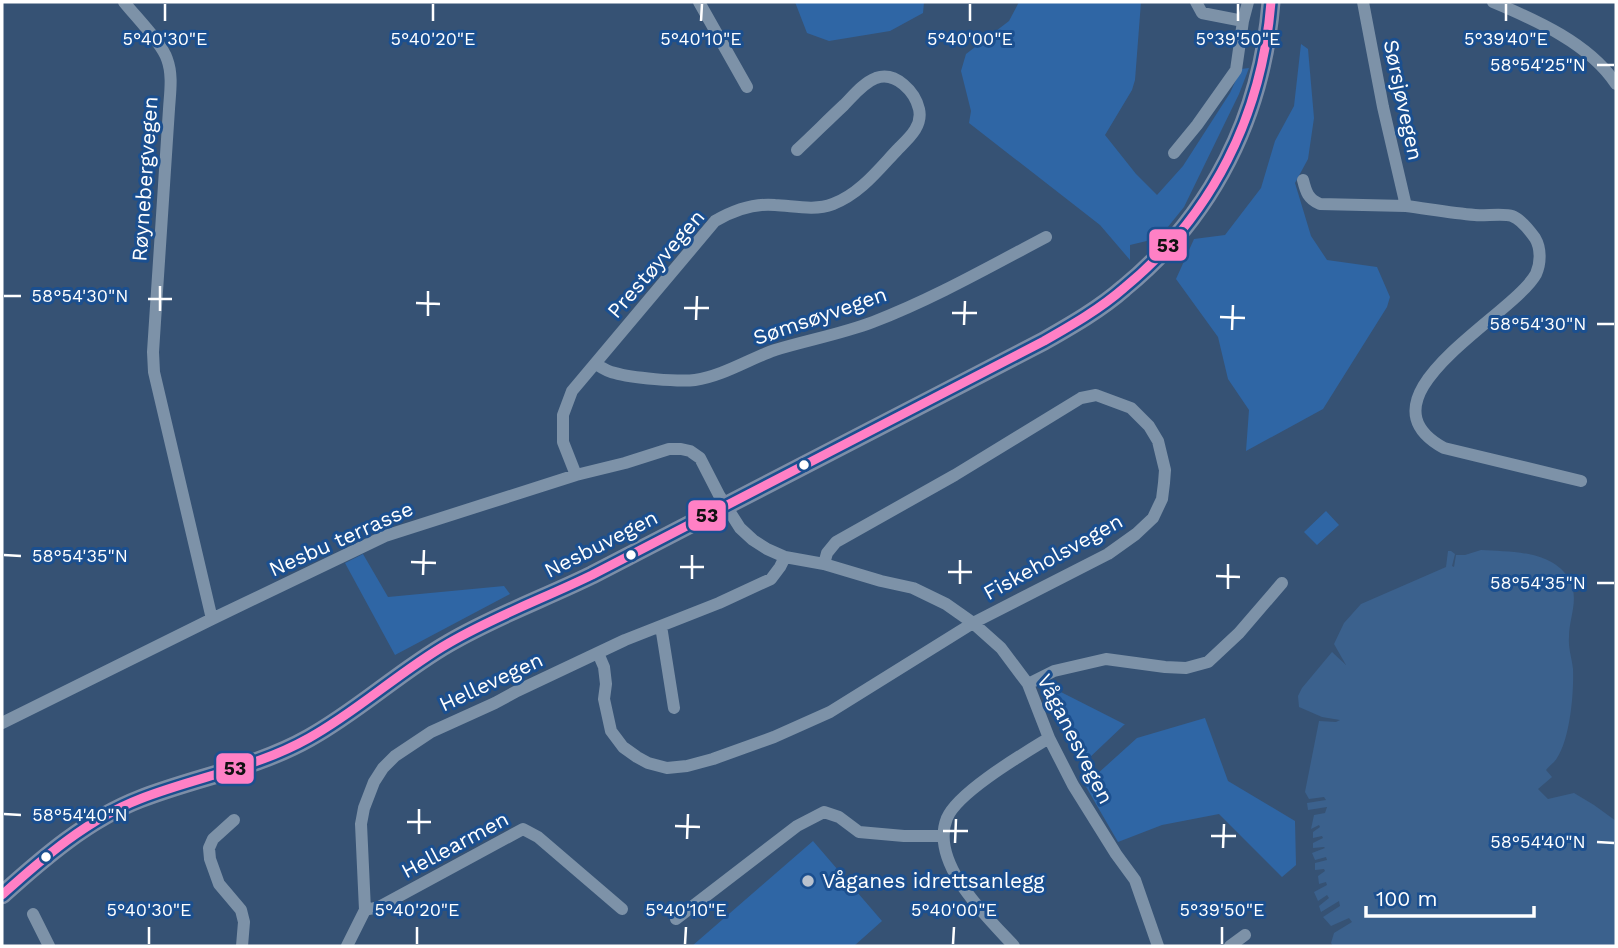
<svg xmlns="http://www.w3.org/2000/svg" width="1618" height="948" font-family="'Work Sans',sans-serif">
<rect width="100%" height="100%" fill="#365274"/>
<path fill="#2f66a5" d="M 795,2 L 924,2 L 923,13 L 890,31 L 829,41 L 807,33 Z
M 1019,2 L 1141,2 L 1135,80 L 1132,90 L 1105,135 L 1136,174 L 1157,195 L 1183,166 L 1230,93 L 1241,69 L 1249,68 L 1239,94 L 1184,207 L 1159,238 L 1130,245 L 1130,260 L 1100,225 L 969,123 L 971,111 L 961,71 L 966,54 L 1009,21 Z
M 1301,44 L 1308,49 L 1314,118 L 1308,159 L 1295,183 L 1311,236 L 1327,260 L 1377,267 L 1390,297 L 1387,307 L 1323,409 L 1246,451 L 1249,410 L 1228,379 L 1218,337 L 1176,279 L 1194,239 L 1225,235 L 1261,188 L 1275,141 L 1294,106 Z
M 1326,511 L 1339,525 L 1317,545 L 1304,532 Z
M 363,554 L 388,597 L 504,586 L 510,594 L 395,655 L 345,563 Z
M 1053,688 L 1124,724 L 1125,724 L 1087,760 L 1059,721 Z
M 1205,718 L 1228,781 L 1295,821 L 1296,865 L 1282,877 L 1219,814 L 1162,825 L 1118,842 L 1085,785 L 1137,738 Z
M 813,841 L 882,921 L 854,946 L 692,946 Z"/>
<path fill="#3b618d" d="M 1481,550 C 1510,552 1552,550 1569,579 C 1580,599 1569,617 1569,637 C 1568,648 1572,659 1573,669 C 1574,693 1570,739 1557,758 C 1554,763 1549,766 1546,770 L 1552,777 L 1538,789 L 1548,799 L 1574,793 L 1594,805 L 1616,821 L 1616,946 L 1333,946 L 1331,943 L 1334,933 L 1352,922 L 1349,918 L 1331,926 L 1323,917 L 1340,906 L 1339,901 L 1321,912 L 1319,906 L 1329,898 L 1327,895 L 1318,901 L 1314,892 L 1327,885 L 1326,882 L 1319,884 L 1318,876 L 1325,871 L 1324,869 L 1315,870 L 1315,863 L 1327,860 L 1326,857 L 1315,860 L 1312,853 L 1325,848 L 1324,847 L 1313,848 L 1313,843 L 1323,838 L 1322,836 L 1313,838 L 1313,832 L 1320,827 L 1319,825 L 1311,829 L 1314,815 L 1325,813 L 1327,807 L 1308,810 L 1307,803 L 1326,800 L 1324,797 L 1309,799 L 1305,792 L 1319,721 L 1336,722 L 1340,720 L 1322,717 L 1299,707 L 1298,696 L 1302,688 L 1332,652 L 1346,665 L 1334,644 L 1344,623 L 1361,604 L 1446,567 L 1448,551 L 1451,551 L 1455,554 L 1452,566 L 1454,567 L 1456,555 L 1465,555 Z"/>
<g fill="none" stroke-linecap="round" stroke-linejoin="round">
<path stroke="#7d92a8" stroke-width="12" d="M 124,2 C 135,16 162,43 167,59 C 173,75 170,93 169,109 L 153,352 L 154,372 L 212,619
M 699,2 L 747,87
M 1196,2 L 1202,13 L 1243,21
M 1363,2 L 1383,107 L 1406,206 C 1429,209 1452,213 1475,215 C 1484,216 1505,213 1512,216 C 1521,219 1530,231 1535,238 C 1541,248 1541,263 1536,274 C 1513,316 1351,397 1444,448 L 1581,481
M 1493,2 C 1536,20 1590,44 1616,84
M 1174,153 L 1197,125 L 1236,70 L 1243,21 L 1248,2
M 1303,180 C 1306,192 1308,199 1320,204 L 1406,206
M 596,364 C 602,368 608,372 615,373 C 631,378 679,382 695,380 C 723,376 749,359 775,350 C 808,340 841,334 873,322 C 933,299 989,267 1046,237
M 576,475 L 563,442 L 563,415 L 572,391 L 715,221 C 734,210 753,203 775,205 C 795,206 814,211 833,204 C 860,194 879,169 898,149 C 909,138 923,126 919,109 C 915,92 896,71 876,78 C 863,83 853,96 844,105 C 828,120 813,135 797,150
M 661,626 L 674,708
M 598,653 L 604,667 L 606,684 L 604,699 L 611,731 L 623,747 L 637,757 L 648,763 L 667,768 L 687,766 L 713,759 L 774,737 L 830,712 L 973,623 L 1108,554 L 1136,534 L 1153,518 L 1162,499 L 1164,483 L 1165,470 L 1158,441 L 1149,426 L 1131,408 L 1096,395 L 1081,398 L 955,475 L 836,542 L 827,553 L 824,564
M 1028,684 L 1054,671 L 1106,659 L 1165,667 L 1186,668 L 1208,662 L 1239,633 L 1282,583
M 2,723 L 212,619 L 385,536 L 576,475 L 625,463 L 669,449 L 681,449 L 690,451 L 700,458 L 719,495 L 740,528 L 753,540 L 767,549 L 785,557 L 824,564 L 881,581 L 913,588 L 946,604 L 973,623 L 1001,648 L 1028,684 L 1049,738 L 1073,785 L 1116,854 L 1135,880 L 1158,946
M 234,820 L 213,839 L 209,848 L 210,859 L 219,884 L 241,910 L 244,922 L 242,946
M 365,910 L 379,907 L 523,829 L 538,837 L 622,909
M 33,914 L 49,946
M 676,919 L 797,826 L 824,812 L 839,817 L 859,832 L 904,836 L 943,836
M 347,946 L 365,910 L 361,824 L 364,808 L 374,782 L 383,768 L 395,756 L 431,732 L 495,703 L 517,691 L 625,640 L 719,603 L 771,579 L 780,567 L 785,557
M 1014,946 C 987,917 929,863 947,818 C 958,792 1023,754 1049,738
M 1230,946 L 1245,935"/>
<path stroke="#7d8ea7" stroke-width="19" d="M 2,895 C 43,858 88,819 140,799 C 196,777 256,768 309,738 C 358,711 400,671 449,643 C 495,616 545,598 592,575 L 1044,341 C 1072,325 1100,309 1124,288 C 1213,215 1262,115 1271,2"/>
<defs>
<path id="bus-1" d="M 2,895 C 43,858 88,819 140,799 C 196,777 256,768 309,738 C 358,711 400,671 449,643 C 495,616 545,598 592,575 L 1044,341 C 1072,325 1100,309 1124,288 C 1213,215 1262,115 1271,2"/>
</defs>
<use href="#bus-1" stroke="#1b4f8f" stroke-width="14"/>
<use href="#bus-1" stroke="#ff80c5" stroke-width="9"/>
</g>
<path fill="none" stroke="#fff" stroke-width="2.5" d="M 165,21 L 165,4M 433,21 L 433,4M 701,21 L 702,4M 970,21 L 970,4M 1238,21 L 1238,4M 1506,21 L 1506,4M 1597,65 L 1614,65M 4,296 L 21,296M 148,299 L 172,299M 416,303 L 440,304M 684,308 L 709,308M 160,311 L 160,286M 952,313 L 977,313M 428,316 L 428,291M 1220,317 L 1245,318M 696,320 L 697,296M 1597,324 L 1614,324M 964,325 L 965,301M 1232,330 L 1233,305M 4,555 L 21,556M 411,562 L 436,563M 680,567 L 704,567M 948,572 L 972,572M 423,575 L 424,550M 1216,576 L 1240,577M 692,579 L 692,555M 1597,583 L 1614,583M 960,584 L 960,560M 1228,589 L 1228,564M 4,814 L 21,815M 407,822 L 431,822M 675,826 L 700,827M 943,831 L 968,831M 419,834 L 419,809M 1211,836 L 1236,836M 687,839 L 688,814M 1597,842 L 1614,843M 955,843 L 956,819M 1223,848 L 1224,824M 149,944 L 149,927M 417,944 L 417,927M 685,944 L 686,927M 953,944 L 954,927M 1222,944 L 1222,927"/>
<g fill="#fff" stroke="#1b4f8f" stroke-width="2.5">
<circle cx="804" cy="465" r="6"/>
<circle cx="631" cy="555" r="6"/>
<circle cx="46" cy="857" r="6"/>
</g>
<circle fill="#b9c2ce" stroke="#1b4f8f" stroke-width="2.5" cx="808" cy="881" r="7"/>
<g text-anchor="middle" stroke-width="6" stroke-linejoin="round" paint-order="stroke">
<g font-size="21" fill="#fff" stroke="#1b4f8f">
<text transform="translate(1403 100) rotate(78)" y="7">Sørsjøvegen</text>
<text transform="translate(145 179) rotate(-86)" y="7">Røynebergvegen</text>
<text transform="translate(656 264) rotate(-49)" y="7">Prestøyvegen</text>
<text transform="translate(820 316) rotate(-19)" y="7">Sømsøyvegen</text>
<text transform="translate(341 539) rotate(-24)" y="7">Nesbu terrasse</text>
<text transform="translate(601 544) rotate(-27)" y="7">Nesbuvegen</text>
<text transform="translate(1053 557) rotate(-29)" y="7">Fiskeholsvegen</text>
<text transform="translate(491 682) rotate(-25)" y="7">Hellevegen</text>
<text transform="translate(1075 739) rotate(63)" y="7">Våganesvegen</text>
<text transform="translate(455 845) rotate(-28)" y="7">Hellearmen</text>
</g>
<g font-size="21" fill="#fff" stroke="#1b4f8f" text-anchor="start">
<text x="822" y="888">Våganes idrettsanlegg</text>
</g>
</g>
<g font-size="18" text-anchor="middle" fill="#fff" stroke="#1b4f8f" stroke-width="6" stroke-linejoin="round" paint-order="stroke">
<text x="165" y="45">5°40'30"E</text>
<text x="433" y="45">5°40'20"E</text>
<text x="701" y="45">5°40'10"E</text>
<text x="970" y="45">5°40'00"E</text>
<text x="1238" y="45">5°39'50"E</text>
<text x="1506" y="45">5°39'40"E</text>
<text x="1538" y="71">58°54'25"N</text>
<text x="80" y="302">58°54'30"N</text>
<text x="1538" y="330">58°54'30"N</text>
<text x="80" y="562">58°54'35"N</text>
<text x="1538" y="589">58°54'35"N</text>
<text x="80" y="821">58°54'40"N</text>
<text x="1538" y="848">58°54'40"N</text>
<text x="149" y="916">5°40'30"E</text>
<text x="417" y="916">5°40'20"E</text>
<text x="686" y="916">5°40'10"E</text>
<text x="954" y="916">5°40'00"E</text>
<text x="1222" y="916">5°39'50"E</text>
</g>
<g stroke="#1b4f8f" stroke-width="2.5">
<rect x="1148" y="228" width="40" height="34" rx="7" fill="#ff80c5"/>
<rect x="687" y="499" width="40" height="33" rx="7" fill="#ff80c5"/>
<rect x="215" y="752" width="40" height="33" rx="7" fill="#ff80c5"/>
</g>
<g font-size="19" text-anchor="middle" font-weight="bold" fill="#111">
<text x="1168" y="252">53</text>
<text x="707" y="522">53</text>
<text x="235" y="775">53</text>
</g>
<rect width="1618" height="948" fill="none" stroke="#ffffff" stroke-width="7"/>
<path d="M1366 906v10h168v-10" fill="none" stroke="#ffffff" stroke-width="3.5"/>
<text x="1376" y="906" font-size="21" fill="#ffffff" stroke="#1b4f8f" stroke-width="5" paint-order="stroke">100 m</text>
</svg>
